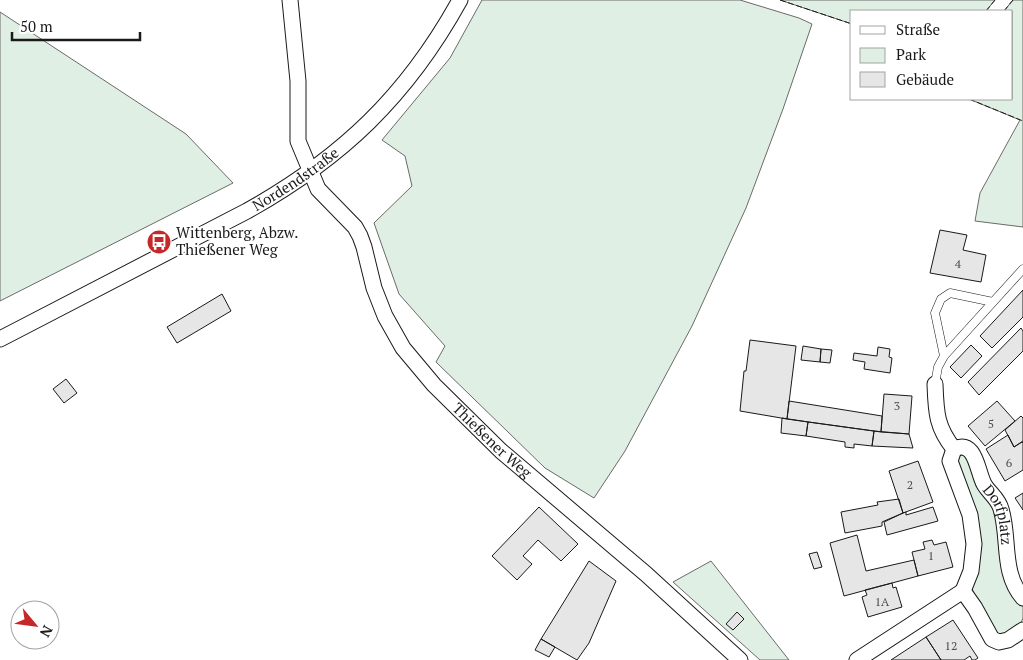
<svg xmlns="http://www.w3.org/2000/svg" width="1023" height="660" font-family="'PT Serif',serif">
<rect width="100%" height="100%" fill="#fff"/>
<path fill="#e0efe3" stroke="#6a6a6a" d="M 482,0 L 740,0 L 799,18 L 812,24 L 783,109 L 746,208 L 692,326 L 625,451 L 594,498 L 545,468 L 436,362 L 445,346 L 399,294 L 374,223 L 412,186 L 405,156 L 382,140 L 450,58 Z
M 780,0 L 995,0 L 986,11 L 852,11 L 852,24 Z
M 1013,0 L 1023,0 L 1023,227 L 975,221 L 980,193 L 1020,120 L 969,99 L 1012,99 L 1012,11 L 1004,11 Z
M 0,12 L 186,134 L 233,183 L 0,301 Z
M 961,455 L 965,455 L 994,509 L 1016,598 L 1023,606 C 1023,609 1023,614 1023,618 C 1021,627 1006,635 997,635 L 974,595 L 972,588 L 956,463 L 957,458 Z
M 711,561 L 789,660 L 760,660 L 673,582 Z"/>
<path fill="#e6e6e6" stroke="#1a1a1a" d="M 940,230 L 967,235 L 963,250 L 986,255 L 981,282 L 930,273 Z
M 1023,290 L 1023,317 L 992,348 L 980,336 Z
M 222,294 L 231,311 L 177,343 L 167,327 Z
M 1021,328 L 1023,331 L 1023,351 L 979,395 L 968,382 Z
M 750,340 L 796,346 L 787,419 L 740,411 L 744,371 L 746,371 Z
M 971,345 L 982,356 L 961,378 L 950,367 Z
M 803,346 L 821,349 L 820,362 L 801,360 Z
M 878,347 L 890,349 L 889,357 L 892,358 L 890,373 L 864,369 L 865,362 L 853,360 L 854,353 L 877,356 Z
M 821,349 L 832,350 L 830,363 L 820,362 Z
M 66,379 L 77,393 L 64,403 L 53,389 Z
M 884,394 L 912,396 L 909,434 L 881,432 Z
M 789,401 L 882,416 L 881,432 L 787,419 Z
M 997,401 L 1015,421 L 985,446 L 968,426 Z
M 1021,416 L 1023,418 L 1023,441 L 1014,447 L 1005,430 Z
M 782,418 L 808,422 L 806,436 L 781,433 Z
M 808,422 L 874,431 L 872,446 L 854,444 L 854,448 L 845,447 L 845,442 L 806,436 Z
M 874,431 L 909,434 L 913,448 L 872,446 Z
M 1008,435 L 1014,447 L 1022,442 L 1023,443 L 1023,470 L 1005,481 L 986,449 Z
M 918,461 L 933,502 L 903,513 L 889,471 Z
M 1023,493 L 1023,510 L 1015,498 Z
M 899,499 L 903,513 L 882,522 L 882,526 L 845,533 L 841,512 L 878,505 L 877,502 Z
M 539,507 L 578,544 L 561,561 L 538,540 L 523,556 L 532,564 L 517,580 L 492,556 Z
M 933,507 L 938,521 L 887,535 L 884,522 L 903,513 L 906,512 L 906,515 Z
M 857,535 L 866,571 L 914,560 L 918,576 L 844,596 L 830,543 Z
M 932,540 L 934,545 L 946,542 L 953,567 L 918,576 L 912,552 L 925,549 L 923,542 Z
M 817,552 L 822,567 L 814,569 L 809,554 Z
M 589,561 L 616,581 L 589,643 L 577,660 L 541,639 Z
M 892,583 L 893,588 L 896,587 L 902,607 L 868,617 L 862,597 L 867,595 L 865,590 Z
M 737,612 L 744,619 L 733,630 L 726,624 Z
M 953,620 L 978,658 L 975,660 L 972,660 L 970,656 L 964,660 L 941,660 L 926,637 Z
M 926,637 L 941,660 L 891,660 Z
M 541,639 L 555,647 L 549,657 L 535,650 Z"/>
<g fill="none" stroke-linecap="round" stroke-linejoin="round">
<defs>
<path id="service" d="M 944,356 L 935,313 L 941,299 L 950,293 L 993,302
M 935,384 L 938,367 L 944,356 L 1023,269"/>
<g id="minor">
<path id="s1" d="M 290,0 L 298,81 L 298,141 L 318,189 L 355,227 L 360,236 L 364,247 L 374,288 L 385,316 L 403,348 L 434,385 L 501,451 L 646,574 L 740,660"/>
<path id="s2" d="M 0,339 L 247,211 C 342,158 407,96 460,0"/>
<path id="s3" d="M 935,384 C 936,411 936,427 954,449 C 976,439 977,471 984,484 C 989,493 998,498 1001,509 C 1010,538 1001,573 1023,598"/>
<path d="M 954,449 L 950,461 L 970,515 L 974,544 L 971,571 L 963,591"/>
<path d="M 857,660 L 963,591 L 975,608 L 992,639 L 999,642 L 1008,640 L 1023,630"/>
</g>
</defs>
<use href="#service" stroke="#1a1a1a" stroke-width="9"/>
<use href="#minor" stroke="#1a1a1a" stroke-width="17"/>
<use href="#service" stroke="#fff" stroke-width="8"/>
<use href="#minor" stroke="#fff" stroke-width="15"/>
<path stroke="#1a1a1a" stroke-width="1" stroke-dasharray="6 2.5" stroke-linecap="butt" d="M 780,0 L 852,24
M 986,11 L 995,0
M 1004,11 L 1013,0
M 969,99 L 1023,121"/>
</g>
<defs>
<symbol id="bus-disc" viewBox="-11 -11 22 22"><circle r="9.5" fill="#c62828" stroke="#fff"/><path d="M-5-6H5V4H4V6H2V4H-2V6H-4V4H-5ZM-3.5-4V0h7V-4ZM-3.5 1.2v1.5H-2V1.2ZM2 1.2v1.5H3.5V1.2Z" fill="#fff"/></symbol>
</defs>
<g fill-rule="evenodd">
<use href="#bus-disc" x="145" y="228" width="28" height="28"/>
</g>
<g text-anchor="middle" stroke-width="4" stroke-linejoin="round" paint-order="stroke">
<g font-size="12" fill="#4d4d4d">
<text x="958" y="268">4</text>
<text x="897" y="410">3</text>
<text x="991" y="428">5</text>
<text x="1009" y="467">6</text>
<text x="910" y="489">2</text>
<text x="931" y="560">1</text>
<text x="882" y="606">1A</text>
<text x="951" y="650">12</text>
</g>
<g font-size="15" fill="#1a1a1a" stroke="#fff">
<text dy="5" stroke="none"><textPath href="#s2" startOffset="336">Nordendstraße</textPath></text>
<text dy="5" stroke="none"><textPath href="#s1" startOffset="506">Thießener Weg</textPath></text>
<text dy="5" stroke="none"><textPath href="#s3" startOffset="158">Dorfplatz</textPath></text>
</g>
<g font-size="15" fill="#1a1a1a" stroke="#fff" text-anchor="start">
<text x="176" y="238">Wittenberg, Abzw.<tspan x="176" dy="17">Thießener Weg</tspan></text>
</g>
</g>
<rect x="850" y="10" width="162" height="90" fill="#ffffff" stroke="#a3a3a3"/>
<rect x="860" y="26" width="25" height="8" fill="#ffffff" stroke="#a3a3a3"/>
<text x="896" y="35" font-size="15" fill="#1a1a1a">Straße</text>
<rect x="860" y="48" width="25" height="15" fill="#e0efe3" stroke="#a3a3a3"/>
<text x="896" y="60" font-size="15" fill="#1a1a1a">Park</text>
<rect x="860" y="72" width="25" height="15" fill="#e6e6e6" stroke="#a3a3a3"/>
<text x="896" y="85" font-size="15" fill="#1a1a1a">Gebäude</text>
<g transform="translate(35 625) rotate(119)"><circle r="24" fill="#ffffff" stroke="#a3a3a3"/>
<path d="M0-4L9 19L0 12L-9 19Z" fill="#c62828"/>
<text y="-8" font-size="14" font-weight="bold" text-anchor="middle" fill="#1a1a1a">N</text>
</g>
<path d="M12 32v8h128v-8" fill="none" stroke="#1a1a1a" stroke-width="2.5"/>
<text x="20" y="32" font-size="15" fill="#1a1a1a" stroke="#ffffff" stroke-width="4" paint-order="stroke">50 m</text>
</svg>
